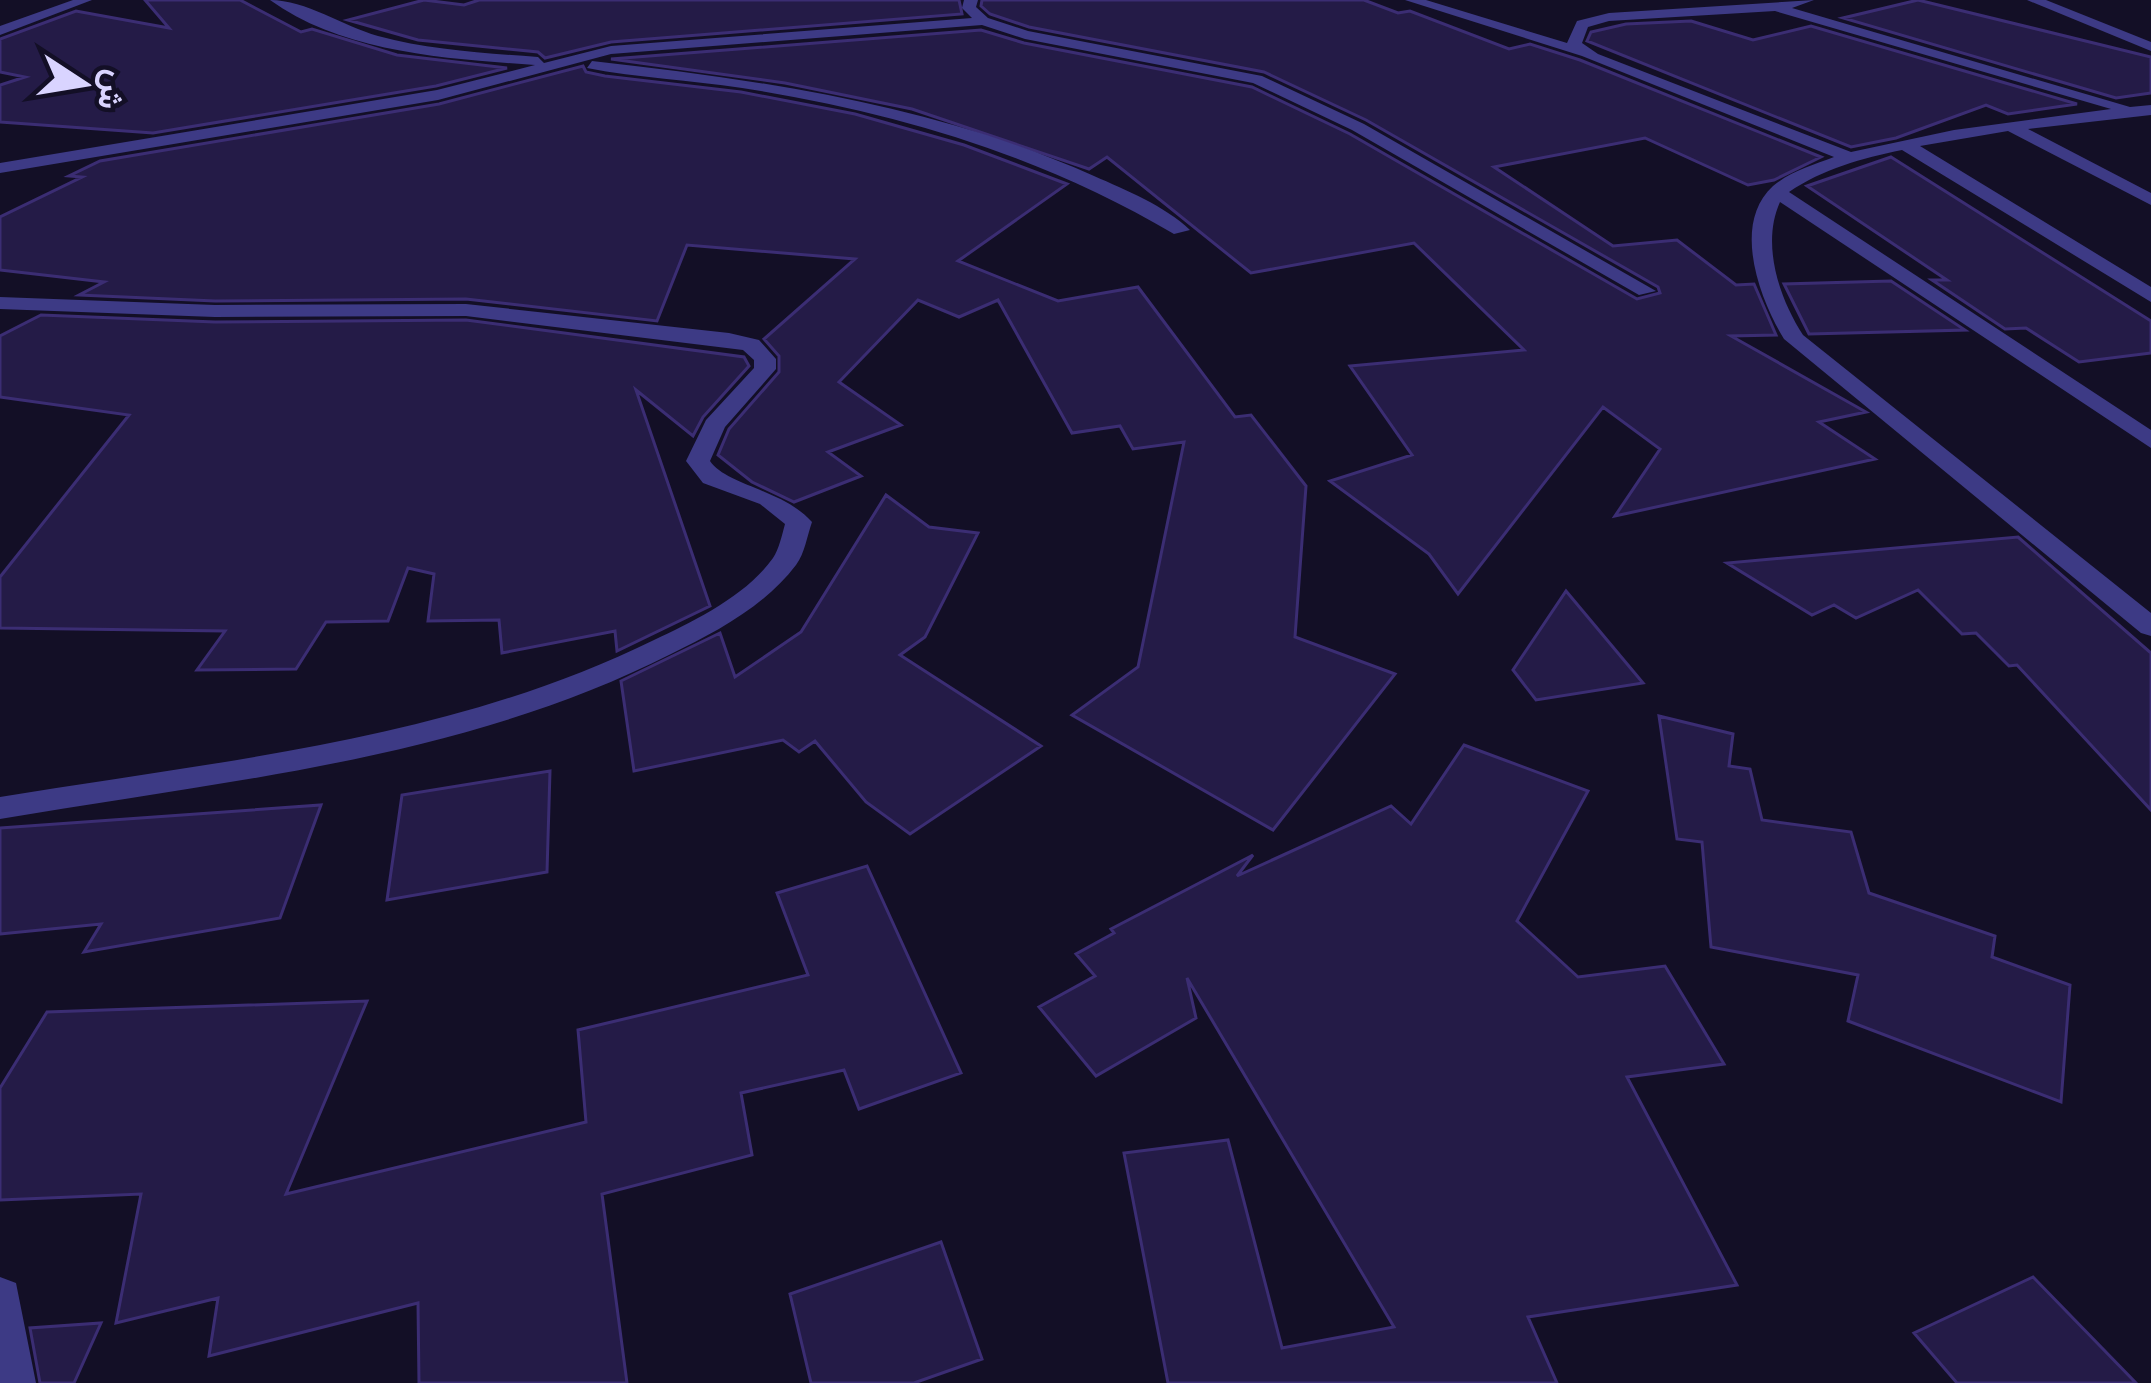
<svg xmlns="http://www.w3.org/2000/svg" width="2151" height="1383" font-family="'Alegreya Sans',Vazirmatn,sans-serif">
<rect width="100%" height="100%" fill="#130f26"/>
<path fill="#241b47" stroke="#3b2d73" stroke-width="3" d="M 145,0 L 240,0 L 301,32 L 312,29 L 397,55 L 507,68 L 436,86 L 153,133 L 0,122 L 0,85 L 25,77 L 0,72 L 0,39 L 76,11 L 169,28 Z
M 424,0 L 464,5 L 479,0 L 959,0 L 962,14 L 611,42 L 545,58 L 538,52 L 418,40 L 348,20 Z
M 982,0 L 1364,0 L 1398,13 L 1410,11 L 1509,49 L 1530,44 L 1580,60 L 1821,157 L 1774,180 L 1748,185 L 1645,138 L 1494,167 L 1613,246 L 1677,240 L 1736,285 L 1754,284 L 1776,335 L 1731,336 L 1866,412 L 1819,422 L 1875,459 L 1615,516 L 1660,449 L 1603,407 L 1458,594 L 1429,554 L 1330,481 L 1412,455 L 1350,366 L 1524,350 L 1414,243 L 1251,273 L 1107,157 L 1089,169 L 912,109 L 785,83 L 611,59 L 981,30 L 1024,43 L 1252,87 L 1350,134 L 1637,299 L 1660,293 L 1658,287 L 1366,120 L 1264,72 L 1029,27 L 990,14 L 981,6 Z
M 1918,0 L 2151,57 L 2151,93 L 2116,98 L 1843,18 Z
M 1691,21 L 1753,40 L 1811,26 L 2077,104 L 2008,114 L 1986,105 L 1896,138 L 1851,147 L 1587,41 L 1591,32 L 1626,24 Z
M 583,66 L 586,72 L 605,76 L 741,92 L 855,114 L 964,145 L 1067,184 L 958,261 L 1058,301 L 1138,287 L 1235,417 L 1251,415 L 1306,486 L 1295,637 L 1395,674 L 1273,830 L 1072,715 L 1138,667 L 1184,442 L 1133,449 L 1120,426 L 1072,433 L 998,300 L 959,317 L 918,300 L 839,382 L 901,425 L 828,452 L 861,476 L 794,502 L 752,482 L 718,455 L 729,429 L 779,372 L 779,356 L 764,339 L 855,259 L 687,245 L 657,321 L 466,299 L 215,301 L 79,295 L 104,282 L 0,270 L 0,217 L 82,177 L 69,176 L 100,161 L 439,104 Z
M 1891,157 L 2151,321 L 2151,353 L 2079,362 L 2026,328 L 2005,329 L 1932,280 L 1947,280 L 1807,186 Z
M 1891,281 L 1965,330 L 1809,334 L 1784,284 Z
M 41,315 L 215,322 L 466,320 L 744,357 L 749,366 L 703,417 L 693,436 L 636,390 L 710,606 L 617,651 L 615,631 L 502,653 L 499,620 L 428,621 L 434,574 L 408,568 L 388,621 L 326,622 L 296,669 L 197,670 L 225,631 L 0,628 L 0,577 L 129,415 L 0,397 L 0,336 Z
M 886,495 L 929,527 L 978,533 L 925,637 L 900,655 L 1041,746 L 910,834 L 866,802 L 815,741 L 799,752 L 783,740 L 634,771 L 621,681 L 720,633 L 735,677 L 801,632 Z
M 2018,537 L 2151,653 L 2151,810 L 2017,665 L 2009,666 L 1976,633 L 1962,634 L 1918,590 L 1856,618 L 1834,605 L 1812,615 L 1727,563 Z
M 1566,591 L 1643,683 L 1536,700 L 1513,670 Z
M 1659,716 L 1733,734 L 1729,766 L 1750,769 L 1762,820 L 1851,832 L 1869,893 L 1995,936 L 1992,957 L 2070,985 L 2061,1102 L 1848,1021 L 1858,975 L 1711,947 L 1702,842 L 1677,839 Z
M 1464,745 L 1588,791 L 1517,921 L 1578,977 L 1665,966 L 1724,1064 L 1627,1077 L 1737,1285 L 1528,1317 L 1557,1383 L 1168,1383 L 1124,1153 L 1228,1140 L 1282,1348 L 1394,1327 L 1187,978 L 1196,1018 L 1096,1076 L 1039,1007 L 1095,976 L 1076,954 L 1114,933 L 1111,929 L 1253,855 L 1237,876 L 1391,806 L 1411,824 Z
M 550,771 L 547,872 L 387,900 L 402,795 Z
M 321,805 L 280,918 L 84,952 L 101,924 L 0,934 L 0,828 Z
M 867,866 L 961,1073 L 859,1109 L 844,1070 L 741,1093 L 752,1155 L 602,1194 L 627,1383 L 419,1383 L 418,1303 L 209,1356 L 218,1298 L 116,1323 L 141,1194 L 0,1200 L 0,1088 L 47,1012 L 367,1001 L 286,1194 L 586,1122 L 578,1030 L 808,975 L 777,893 Z
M 941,1242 L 982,1359 L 914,1383 L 811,1383 L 790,1294 Z
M 2033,1277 L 2136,1383 L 1957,1383 L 1914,1333 Z
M 101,1323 L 74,1383 L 40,1383 L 30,1328 Z"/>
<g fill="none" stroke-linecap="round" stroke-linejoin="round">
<path fill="#3d3a85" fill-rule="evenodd" d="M 73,0 L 92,0 L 0,35 L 0,26 Z
M 270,0 C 306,0 343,26 378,36 C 430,50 484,53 538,57 L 544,63 L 611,46 L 972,18 L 962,8 L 964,0 L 978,0 L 976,7 L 988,18 L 1028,31 L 1262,76 L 1364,124 L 1656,291 L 1639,295 L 1352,130 L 1253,83 L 1025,39 L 982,25 L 611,54 L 438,100 L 0,173 L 0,163 L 437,90 L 535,65 C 449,59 343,53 270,0 Z
M 1405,0 L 1426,0 L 1567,43 L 1577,21 L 1609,13 L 1814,0 L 1792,8 L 2130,107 L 2151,105 L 2151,115 L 2028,129 L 2151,193 L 2151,205 L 2008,131 L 1920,146 L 2151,287 L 2151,302 L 1902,150 C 1862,158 1823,169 1789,192 L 2151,430 L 2151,448 L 1780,202 C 1761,244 1779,298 1803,335 L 2151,613 L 2151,636 L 2141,633 L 1784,339 C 1760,300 1731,224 1773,186 C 1791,171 1813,165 1834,157 L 1582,56 ZM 1775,11 L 2111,109 L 1954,130 L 1851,152 L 1598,54 L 1582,43 L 1588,27 L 1609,21 Z
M 2027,0 L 2046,0 L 2151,42 L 2151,51 Z
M 592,61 C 763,80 935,105 1094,176 C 1126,190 1165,206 1190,230 L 1174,234 C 1040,155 896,112 742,88 C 690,80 638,78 587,68 Z
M 0,297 L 215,305 L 466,304 L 729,333 L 759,340 L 776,359 L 776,369 L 725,427 L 710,461 C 726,485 784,490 812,522 C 807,536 805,553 796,565 C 765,606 716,632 671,654 C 461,760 228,780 0,819 L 0,797 C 223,760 448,741 654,640 C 694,621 746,596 773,558 C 779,549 782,535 785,524 L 760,504 L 703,483 L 686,461 L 706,420 L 754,368 L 754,360 L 743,350 L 466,316 L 215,317 L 0,309 Z
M 0,1277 L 16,1283 L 36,1383 L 0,1383 Z"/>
</g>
<g transform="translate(84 84) rotate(102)" stroke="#130f26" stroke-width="9" paint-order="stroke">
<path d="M0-9L21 45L0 30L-21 45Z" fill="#d9d4ff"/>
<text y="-18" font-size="33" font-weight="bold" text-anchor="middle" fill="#d9d4ff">ش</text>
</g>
</svg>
